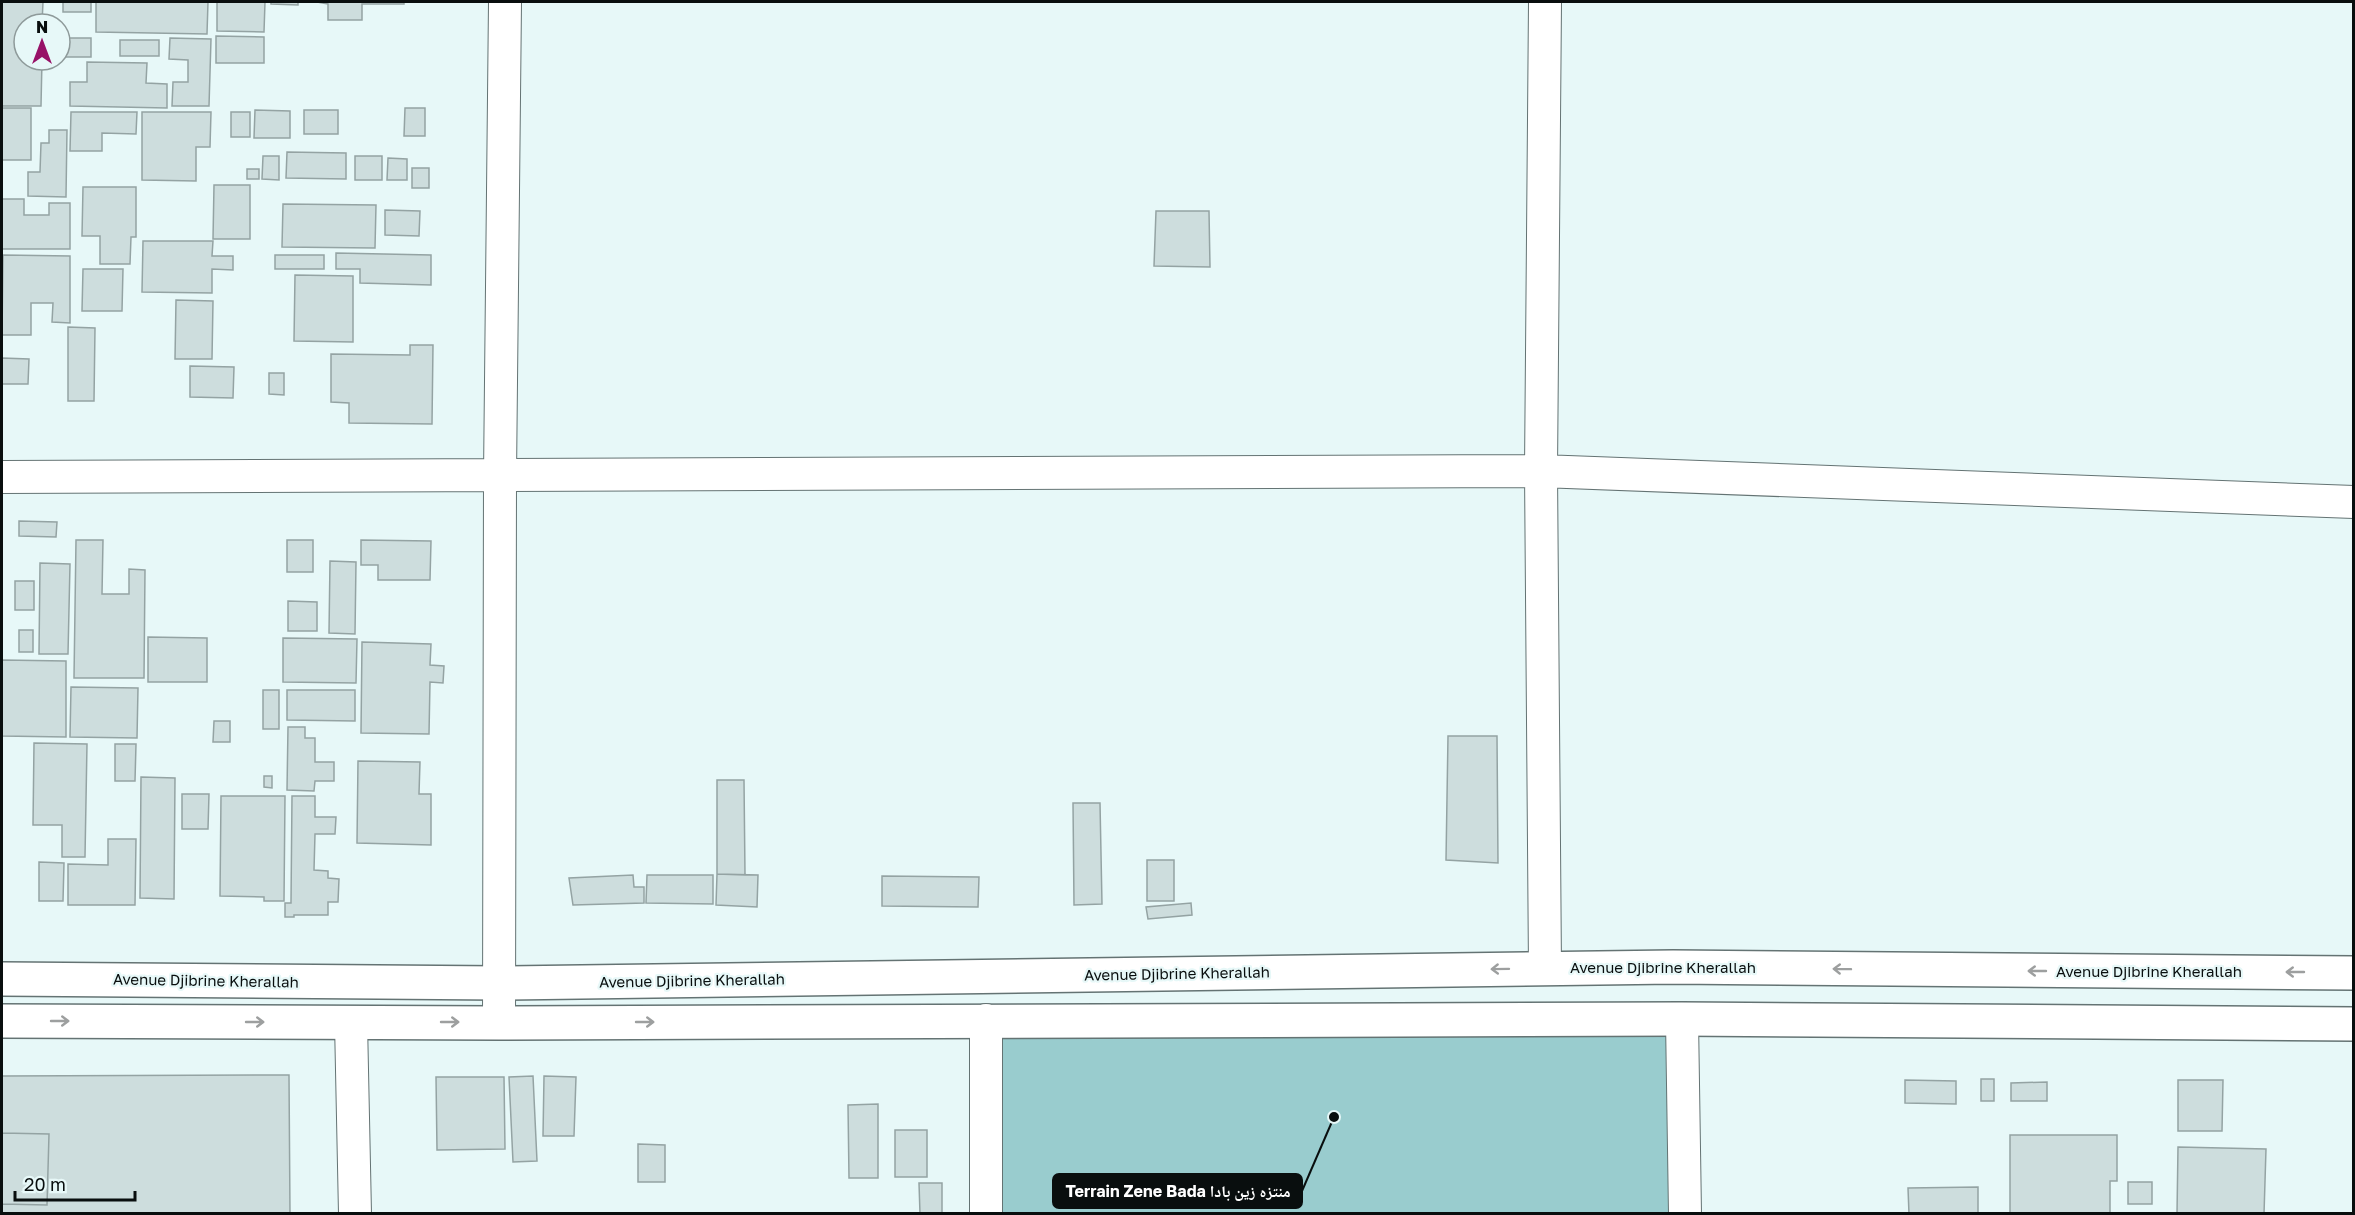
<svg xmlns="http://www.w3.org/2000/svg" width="2355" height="1215" font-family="'Golos Text','Noto Naskh Arabic',sans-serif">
<rect width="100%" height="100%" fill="#e7f8f8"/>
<path fill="#99ccce" d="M 1682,1019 L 1682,1213 L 986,1213 L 986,1020 Z"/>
<path fill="#cddddd" stroke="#94a3a3" stroke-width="1.5" d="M 2,2 L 43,2 L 42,24 L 24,24 L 24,60 L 42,60 L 41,106 L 2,106 Z
M 63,2 L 91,2 L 91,12 L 63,12 Z
M 96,2 L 208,2 L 207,34 L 96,32 Z
M 217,2 L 265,2 L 264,32 L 217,31 Z
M 271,2 L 298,2 L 298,5 L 271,4 Z
M 317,2 L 404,2 L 404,4 L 362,4 L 362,20 L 328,20 L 328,4 Z
M 216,36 L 264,37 L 264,63 L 216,63 Z
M 64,38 L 91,38 L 91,57 L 64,57 Z
M 170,38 L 211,39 L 209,106 L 172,106 L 173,82 L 188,82 L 188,60 L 169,59 Z
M 120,40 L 159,40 L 159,56 L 120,56 Z
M 87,62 L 147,63 L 146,83 L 167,84 L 167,108 L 70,106 L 70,82 L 87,82 Z
M 2,108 L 31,108 L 31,160 L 2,160 Z
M 405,108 L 425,108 L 425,136 L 404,136 Z
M 255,110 L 290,111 L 290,138 L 254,138 Z
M 304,110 L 338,110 L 338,134 L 304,134 Z
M 71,112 L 137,112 L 136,134 L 102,133 L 102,151 L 70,151 Z
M 142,112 L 211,112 L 210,147 L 196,147 L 196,181 L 142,180 Z
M 231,112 L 250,112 L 250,137 L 231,137 Z
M 49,130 L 67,130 L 66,197 L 28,196 L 28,172 L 40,172 L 41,143 L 49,143 Z
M 287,152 L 346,153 L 346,179 L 286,178 Z
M 263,156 L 279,156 L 279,180 L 262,179 Z
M 355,156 L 382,156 L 382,180 L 355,180 Z
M 388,158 L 407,159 L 407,180 L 387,180 Z
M 412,168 L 429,168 L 429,188 L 412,188 Z
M 247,169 L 259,169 L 259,179 L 247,179 Z
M 214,185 L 250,185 L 250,239 L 213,239 Z
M 83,187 L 136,187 L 136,237 L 131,237 L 130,264 L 100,264 L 100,236 L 82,236 Z
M 2,199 L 24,199 L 24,215 L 49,215 L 49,203 L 70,203 L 70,249 L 2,249 Z
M 283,204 L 376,205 L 375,248 L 282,247 Z
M 385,210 L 420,211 L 419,236 L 385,235 Z
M 1156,211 L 1209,211 L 1210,267 L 1154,266 Z
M 143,241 L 213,241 L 212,256 L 233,256 L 233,270 L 212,269 L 212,293 L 142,292 Z
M 336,253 L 431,255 L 431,285 L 360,283 L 360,269 L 336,269 Z
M 3,255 L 70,256 L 70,323 L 52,322 L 53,303 L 31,303 L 31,335 L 2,335 Z
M 275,255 L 324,255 L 324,269 L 275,269 Z
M 83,269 L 123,269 L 122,311 L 82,311 Z
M 295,275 L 353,276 L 353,342 L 294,341 Z
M 176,300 L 213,301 L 212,359 L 175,359 Z
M 68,327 L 95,328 L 94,401 L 68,401 Z
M 410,345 L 433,345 L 432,424 L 349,423 L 349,403 L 331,402 L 331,354 L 410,355 Z
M 2,358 L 29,359 L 28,384 L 2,384 Z
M 190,366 L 234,367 L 233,398 L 190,397 Z
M 269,373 L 284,373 L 284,395 L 269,394 Z
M 19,521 L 57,522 L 56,537 L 19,536 Z
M 76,540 L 103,540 L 102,594 L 129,594 L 129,569 L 145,570 L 144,678 L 74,678 Z
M 287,540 L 313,540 L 313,572 L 287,572 Z
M 361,540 L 431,541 L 430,580 L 378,580 L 378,565 L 361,565 Z
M 330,561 L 356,562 L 355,634 L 329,633 Z
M 40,563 L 70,564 L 68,654 L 39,654 Z
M 15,581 L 34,581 L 34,610 L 15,610 Z
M 288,601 L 317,602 L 317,631 L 288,631 Z
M 19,630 L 33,630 L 33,652 L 19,652 Z
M 148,637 L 207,638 L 207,682 L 148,682 Z
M 283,638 L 357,639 L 356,683 L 283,682 Z
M 362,642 L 431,644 L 430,665 L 444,666 L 443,683 L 430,682 L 429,734 L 361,733 Z
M 2,660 L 66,661 L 66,737 L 2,736 Z
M 71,687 L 138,688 L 137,738 L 70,737 Z
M 263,690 L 279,690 L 279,729 L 263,729 Z
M 287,690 L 355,690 L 355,721 L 287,720 Z
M 214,721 L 230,721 L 230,742 L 213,742 Z
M 288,727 L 305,727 L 305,738 L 315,738 L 315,762 L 334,762 L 334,781 L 315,781 L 314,791 L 287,790 Z
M 1448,736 L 1497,736 L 1498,863 L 1446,860 Z
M 34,743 L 87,744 L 85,857 L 62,857 L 62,825 L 33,825 Z
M 115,744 L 136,744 L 135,781 L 115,781 Z
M 358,761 L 420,762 L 419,794 L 431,794 L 431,845 L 357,843 Z
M 264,776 L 272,776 L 272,788 L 264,787 Z
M 141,777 L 175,778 L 174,899 L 140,898 Z
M 717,780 L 744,780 L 745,875 L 717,874 Z
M 182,794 L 209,794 L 208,829 L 182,829 Z
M 221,796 L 285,796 L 284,901 L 264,901 L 264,897 L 220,896 Z
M 292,796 L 315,796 L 315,817 L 336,817 L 335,834 L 315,834 L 314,870 L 328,871 L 328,878 L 339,879 L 338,902 L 328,902 L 328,915 L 294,915 L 294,917 L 285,917 L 285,903 L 291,903 Z
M 1073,803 L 1100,803 L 1102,904 L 1074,905 Z
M 108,839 L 136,839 L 135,905 L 68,905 L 68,864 L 108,865 Z
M 1147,860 L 1174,860 L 1174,901 L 1147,901 Z
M 39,862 L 64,863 L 63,901 L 39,901 Z
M 717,874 L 758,875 L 757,907 L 716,905 Z
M 633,875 L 634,887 L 644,887 L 644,903 L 573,905 L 569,878 Z
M 647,875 L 713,875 L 713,904 L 646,903 Z
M 882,876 L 979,877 L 978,907 L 882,906 Z
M 1191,903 L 1192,915 L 1148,919 L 1146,907 Z
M 289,1075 L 290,1214 L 2,1214 L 2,1076 Z
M 533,1076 L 537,1161 L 513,1162 L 509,1077 Z
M 544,1076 L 576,1077 L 574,1136 L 543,1136 Z
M 436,1077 L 504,1077 L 505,1149 L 437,1150 Z
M 1981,1079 L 1994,1079 L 1994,1101 L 1981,1101 Z
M 1905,1080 L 1956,1081 L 1956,1104 L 1905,1103 Z
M 2178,1080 L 2223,1080 L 2222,1131 L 2178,1131 Z
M 2047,1082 L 2047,1101 L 2011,1101 L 2011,1083 Z
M 878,1104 L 878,1178 L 849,1178 L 848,1105 Z
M 895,1130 L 927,1130 L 927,1177 L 895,1177 Z
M 2,1133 L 49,1134 L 47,1205 L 2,1204 Z
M 2010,1135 L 2117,1135 L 2117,1181 L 2110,1181 L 2110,1214 L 2010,1214 Z
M 638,1144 L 665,1145 L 665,1182 L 638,1182 Z
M 2178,1147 L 2266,1149 L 2264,1214 L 2177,1214 Z
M 2128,1182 L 2152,1182 L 2152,1204 L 2128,1204 Z
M 919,1183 L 942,1183 L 942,1214 L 920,1214 Z
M 1978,1187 L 1978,1214 L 1909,1214 L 1908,1188 Z"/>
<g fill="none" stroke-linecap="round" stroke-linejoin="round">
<defs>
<path id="street" d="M 1545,2 L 1541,471 L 1545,969
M 2,477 L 1541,471 L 2354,502
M 1682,1019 L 1685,1214
M 986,1020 L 986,1214
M 351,1022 L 355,1214
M 499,1023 L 500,476 L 505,2"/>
<path id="secondary" d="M 2,979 L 500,983 L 1673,967 L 2354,973
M 2,1021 L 499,1023 L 1682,1019 L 2354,1024"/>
</defs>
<use href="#street" stroke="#647373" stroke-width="34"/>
<use href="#secondary" stroke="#647373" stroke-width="36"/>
<use href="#street" stroke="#fff" stroke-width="32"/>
<use href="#secondary" stroke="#fff" stroke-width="33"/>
</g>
<defs><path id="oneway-shaft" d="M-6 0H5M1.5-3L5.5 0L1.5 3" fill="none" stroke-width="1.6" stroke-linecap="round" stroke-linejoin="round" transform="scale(1.5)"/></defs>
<g stroke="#9d9f9f">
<use href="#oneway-shaft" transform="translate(1500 969) rotate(179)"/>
<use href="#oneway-shaft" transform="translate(1842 969) rotate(-179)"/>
<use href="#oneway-shaft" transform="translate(2037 971) rotate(-180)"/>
<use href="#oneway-shaft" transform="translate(2295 972) rotate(-180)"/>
<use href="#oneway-shaft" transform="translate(60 1021)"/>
<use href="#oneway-shaft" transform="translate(255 1022)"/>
<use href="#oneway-shaft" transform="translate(450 1022)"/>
<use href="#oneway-shaft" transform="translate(645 1022)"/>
</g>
<g text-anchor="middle" stroke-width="4.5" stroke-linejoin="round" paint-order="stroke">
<g font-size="15" fill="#090e0e" stroke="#e7f8f8">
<text x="1663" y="973">Avenue Djibrine Kherallah</text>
<text x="2149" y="977">Avenue Djibrine Kherallah</text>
<text transform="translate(1177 974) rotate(-1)" y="5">Avenue Djibrine Kherallah</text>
<text transform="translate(206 981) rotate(1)" y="5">Avenue Djibrine Kherallah</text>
<text transform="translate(692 981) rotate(-1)" y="5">Avenue Djibrine Kherallah</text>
</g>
</g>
<path fill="none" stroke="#090e0e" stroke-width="2" d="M1334 1117L1302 1191"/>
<circle fill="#090e0e" stroke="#e7f8f8" stroke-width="2" cx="1334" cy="1117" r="6"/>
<rect fill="#090e0e" stroke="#090e0e" stroke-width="2" x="1053" y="1174" width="249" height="34" rx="6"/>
<g font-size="16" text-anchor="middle" font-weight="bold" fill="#fff">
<text x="1178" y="1197">Terrain Zene Bada منتزه زين بادا</text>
</g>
<rect width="2355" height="1215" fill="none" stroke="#090e0e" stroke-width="6"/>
<g transform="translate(42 42)"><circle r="28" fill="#e7f8f8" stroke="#8e9a9a" stroke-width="1.5"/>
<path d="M0-4.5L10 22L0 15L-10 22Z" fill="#971167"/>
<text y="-9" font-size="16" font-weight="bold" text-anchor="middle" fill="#090e0e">N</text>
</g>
<path d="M15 1191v9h120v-9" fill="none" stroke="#090e0e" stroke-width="3"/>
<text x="24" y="1191" font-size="18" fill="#090e0e" stroke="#e7f8f8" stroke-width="4.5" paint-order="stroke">20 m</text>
</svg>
